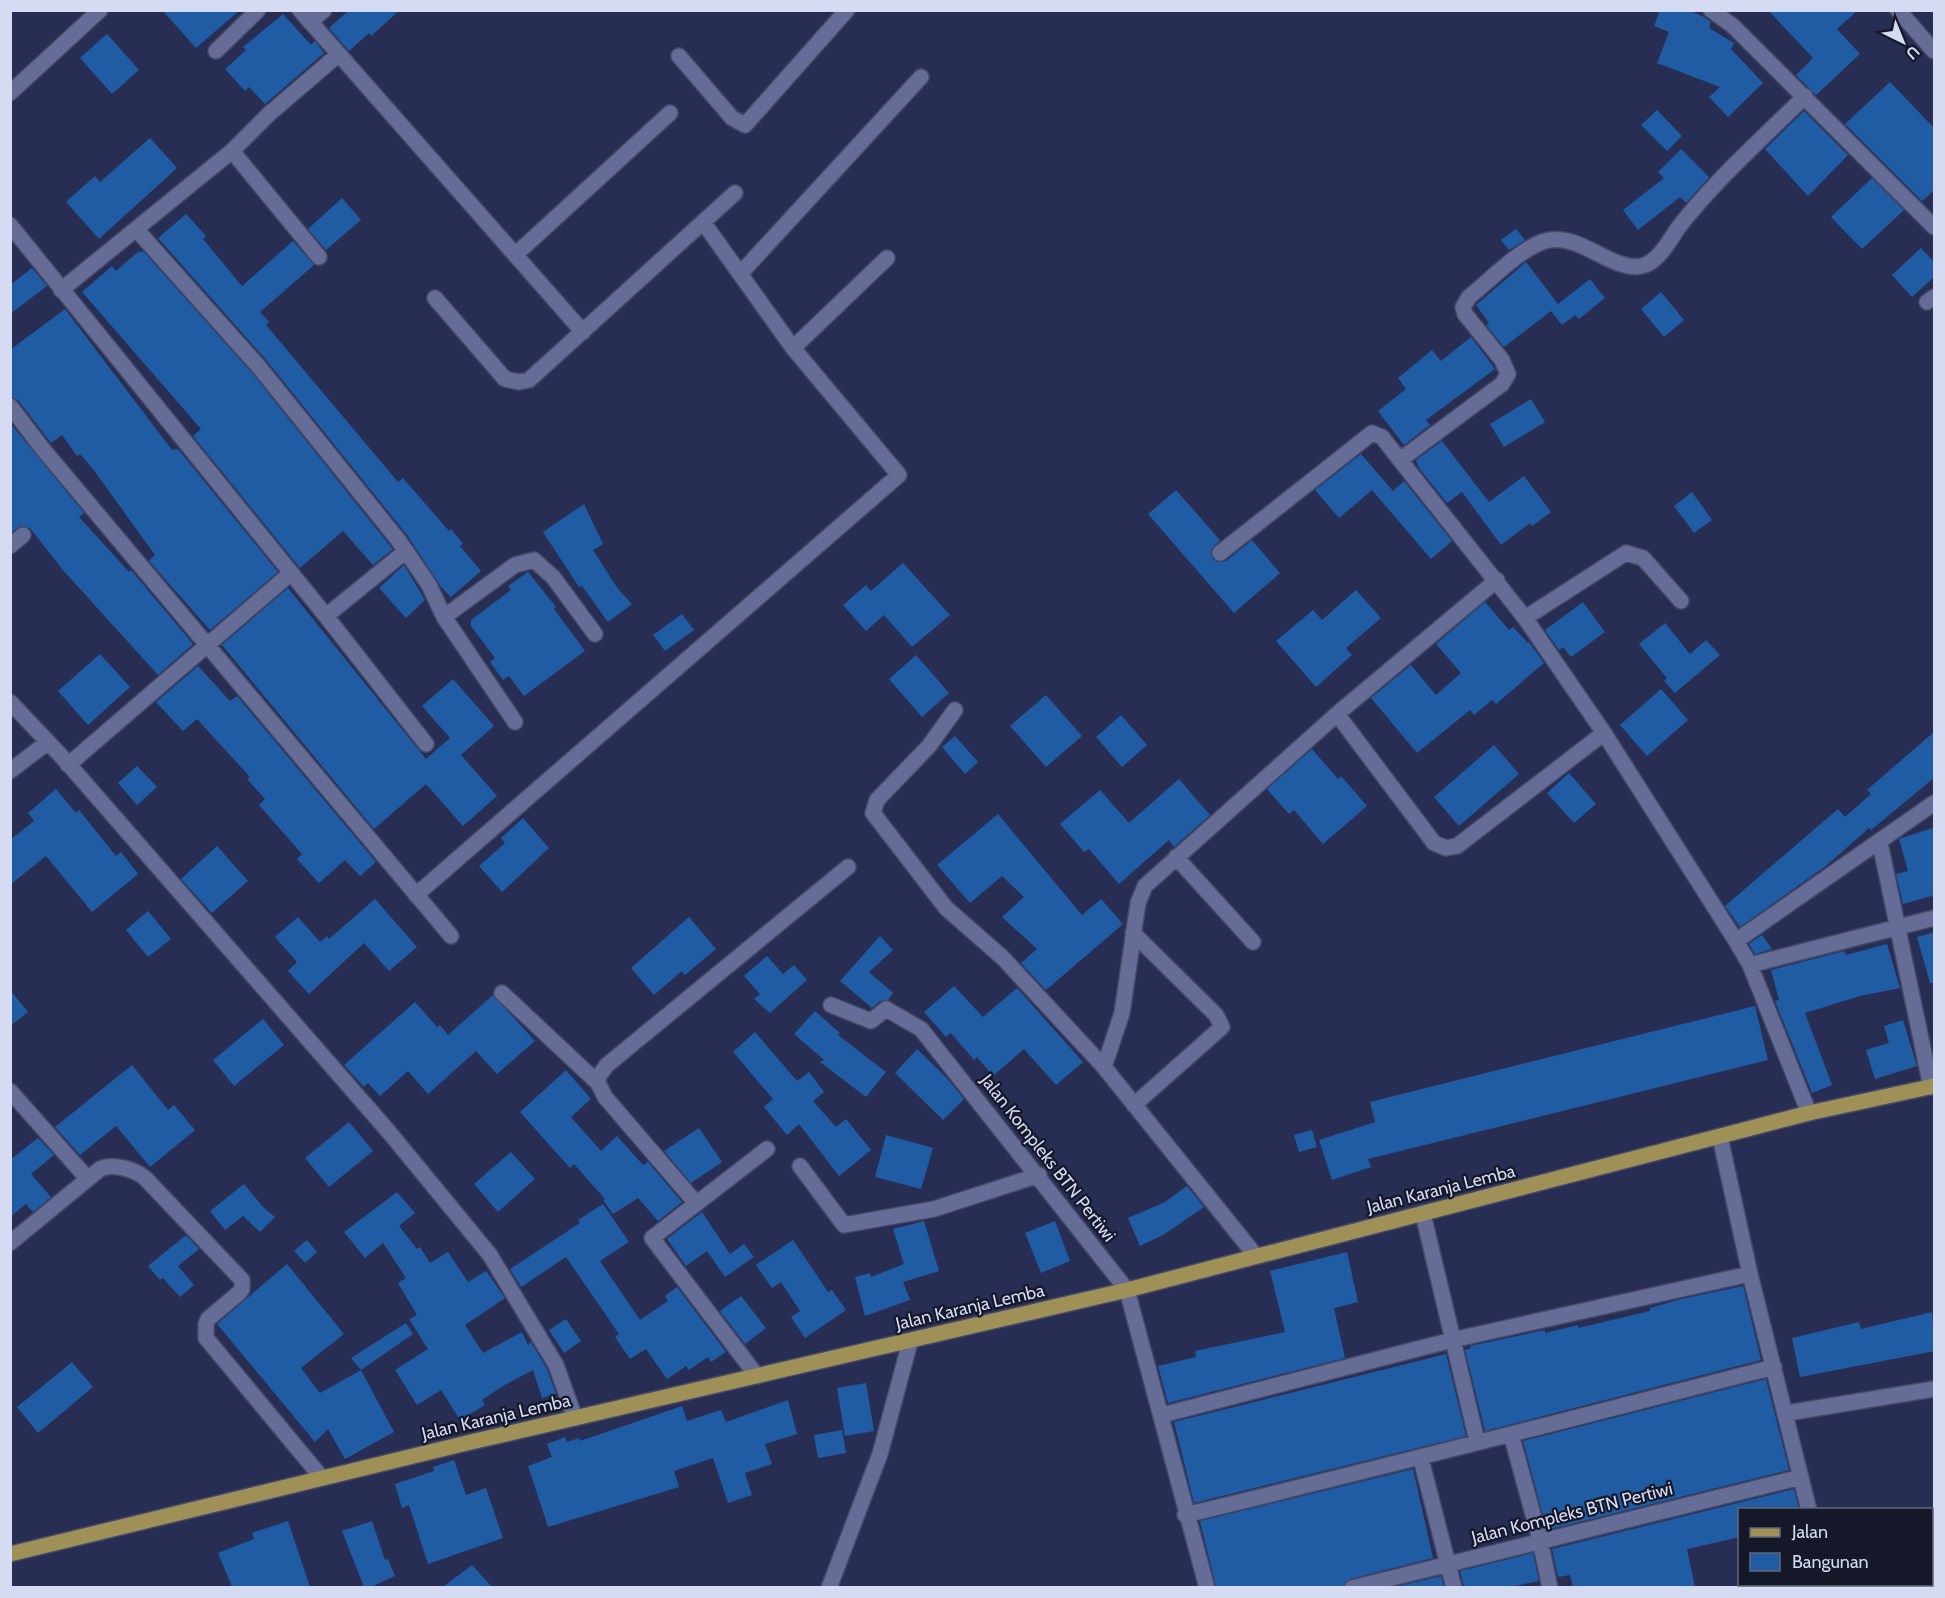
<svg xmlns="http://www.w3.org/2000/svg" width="1945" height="1598" font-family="Cabin,sans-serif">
<rect width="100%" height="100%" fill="#282e53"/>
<path fill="#205ca3" d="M 162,10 L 240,10 L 196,48 Z
M 349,10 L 400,10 L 371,36 L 369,33 L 349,51 L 329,28 Z
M 1660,10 L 1688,10 L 1704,17 L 1711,22 L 1709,28 L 1734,43 L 1731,49 L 1763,83 L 1728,117 L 1709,97 L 1720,87 L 1657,63 L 1669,32 L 1654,26 Z
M 1768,10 L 1858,10 L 1837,29 L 1860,54 L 1816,95 L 1796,75 L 1813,58 Z
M 283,14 L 311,45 L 315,41 L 324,53 L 265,104 L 249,87 L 245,91 L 225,69 L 246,50 L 243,47 Z
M 107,34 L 139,70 L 112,94 L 80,58 Z
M 1890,82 L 1935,129 L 1935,190 L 1922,201 L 1845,124 Z
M 1657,110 L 1682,136 L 1667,151 L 1641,125 Z
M 1804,111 L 1848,155 L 1808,196 L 1765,149 Z
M 150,138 L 177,168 L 99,239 L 66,202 L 95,176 L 100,182 Z
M 1681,149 L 1709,177 L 1686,203 L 1680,197 L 1638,230 L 1623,210 L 1664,178 L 1658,172 Z
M 1872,178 L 1904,210 L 1862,249 L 1831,217 Z
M 342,198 L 361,220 L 326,250 L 308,229 Z
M 186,214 L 206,236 L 203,239 L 242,286 L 293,241 L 314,265 L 260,312 L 269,322 L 266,325 L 398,482 L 403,478 L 449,531 L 451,529 L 463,544 L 460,546 L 481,571 L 451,597 L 441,587 L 407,535 L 267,361 L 158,238 Z
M 1516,229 L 1525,240 L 1509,250 L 1501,240 Z
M 1921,248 L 1935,263 L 1935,276 L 1912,297 L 1892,275 Z
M 139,251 L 140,253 L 143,251 L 252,373 L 391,547 L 393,549 L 373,565 L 343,531 L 300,568 L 193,436 L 201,429 L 82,292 L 112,266 L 116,271 Z
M 1526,262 L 1558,304 L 1590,279 L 1605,298 L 1579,319 L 1575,315 L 1562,325 L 1551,311 L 1504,347 L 1486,325 L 1489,323 L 1476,305 Z
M 32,268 L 47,286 L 10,314 L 10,285 Z
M 1661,292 L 1684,320 L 1664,337 L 1641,309 Z
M 65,309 L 172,450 L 178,449 L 278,572 L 210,630 L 149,561 L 155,555 L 93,469 L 80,454 L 77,456 L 62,435 L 51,443 L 18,400 L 10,396 L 10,350 Z
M 1471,337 L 1495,369 L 1426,420 L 1430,425 L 1404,445 L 1378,411 L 1406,389 L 1398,378 L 1432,350 L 1441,361 Z
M 1531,399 L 1545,422 L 1504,447 L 1490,424 Z
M 10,423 L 84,513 L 79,517 L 129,572 L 131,570 L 193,644 L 158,675 L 62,569 L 30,528 L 21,526 L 10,533 Z
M 1442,441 L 1489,502 L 1524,476 L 1551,512 L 1532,526 L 1530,523 L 1501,545 L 1462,492 L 1447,503 L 1419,468 L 1416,460 Z
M 1361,454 L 1393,491 L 1404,481 L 1452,541 L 1431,559 L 1372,490 L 1339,518 L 1315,490 Z
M 1176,490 L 1220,540 L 1211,550 L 1213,559 L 1217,562 L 1226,561 L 1252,540 L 1280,573 L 1234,613 L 1148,514 Z
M 1692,492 L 1712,520 L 1694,533 L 1674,506 Z
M 584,504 L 603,544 L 593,550 L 618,589 L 632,604 L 608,622 L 582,586 L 579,587 L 543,532 Z
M 903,563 L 950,615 L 912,647 L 884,615 L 866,631 L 843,605 L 866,585 L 871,591 Z
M 404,565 L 425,600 L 406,618 L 379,588 Z
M 528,572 L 556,607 L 554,609 L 585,651 L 524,696 L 509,676 L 503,680 L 490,662 L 495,658 L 471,626 L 471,620 L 511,590 L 508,586 Z
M 288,588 L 426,759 L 450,738 L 422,706 L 453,679 L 494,726 L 461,755 L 497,796 L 463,826 L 426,784 L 374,829 L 222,645 Z
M 1356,590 L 1381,618 L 1346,648 L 1352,655 L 1316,687 L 1276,641 L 1313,610 L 1322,620 Z
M 1485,602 L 1509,630 L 1513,627 L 1528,643 L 1529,642 L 1544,663 L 1496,704 L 1492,700 L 1474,715 L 1470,710 L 1417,753 L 1371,698 L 1411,665 L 1436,695 L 1461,673 L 1436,644 Z
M 1583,602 L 1605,632 L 1571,657 L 1563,647 L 1559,650 L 1545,630 Z
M 682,614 L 694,630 L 665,651 L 653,635 Z
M 1665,623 L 1690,654 L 1706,640 L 1720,655 L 1675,693 L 1664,681 L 1667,678 L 1639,644 Z
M 100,654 L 130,687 L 88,725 L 58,691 Z
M 916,655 L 949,693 L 922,717 L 889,679 Z
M 198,666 L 230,701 L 237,696 L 376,862 L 360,876 L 345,860 L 319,883 L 297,859 L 302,854 L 259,805 L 265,799 L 247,779 L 250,777 L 197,719 L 183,731 L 156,702 Z
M 1661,689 L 1688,720 L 1647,756 L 1620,725 Z
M 1046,695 L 1082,736 L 1046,767 L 1010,726 Z
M 1121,715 L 1147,745 L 1122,767 L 1096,737 Z
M 1935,731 L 1935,777 L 1871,830 L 1869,828 L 1827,865 L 1740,927 L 1725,906 L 1838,809 L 1845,817 L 1871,794 L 1867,790 Z
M 955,736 L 978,762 L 965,774 L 942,747 Z
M 1494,745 L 1519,774 L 1459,826 L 1434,797 Z
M 1312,749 L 1338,779 L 1341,776 L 1367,806 L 1323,844 L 1294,810 L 1289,814 L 1267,789 Z
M 137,766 L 157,787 L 137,805 L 118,783 Z
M 1569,773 L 1596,804 L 1574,823 L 1547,793 Z
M 1179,779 L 1210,815 L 1174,847 L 1169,840 L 1119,884 L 1089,849 L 1084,852 L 1060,824 L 1100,790 L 1129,823 Z
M 56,789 L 76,813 L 79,810 L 116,856 L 121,852 L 138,874 L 92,912 L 46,856 L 10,885 L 10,840 L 34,821 L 28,813 Z
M 998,814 L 1082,915 L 1101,899 L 1123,924 L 1046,990 L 1021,963 L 1037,949 L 1002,917 L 1024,897 L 1002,876 L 970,903 L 937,865 Z
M 523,818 L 549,848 L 502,892 L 479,866 L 505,843 L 501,838 Z
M 1935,827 L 1935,895 L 1903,904 L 1896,874 L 1908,871 L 1899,839 Z
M 217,846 L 248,881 L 212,913 L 181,879 Z
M 375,899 L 417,947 L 389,971 L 364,943 L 309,994 L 288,971 L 297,962 L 275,937 L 298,917 L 320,942 L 327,936 L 329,939 Z
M 148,911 L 171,939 L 148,957 L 126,930 Z
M 689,917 L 716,949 L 685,975 L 682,971 L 654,995 L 631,968 Z
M 1935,932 L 1935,983 L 1930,983 L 1917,937 Z
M 1762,935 L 1772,949 L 1755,954 L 1749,944 Z
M 880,936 L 893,950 L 869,972 L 893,993 L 888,1000 L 880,1001 L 872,1008 L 840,981 Z
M 1887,944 L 1900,988 L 1860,996 L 1805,1013 L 1832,1085 L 1812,1093 L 1775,1001 L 1779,1000 L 1771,970 L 1844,951 L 1846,955 Z
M 767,956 L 783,974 L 794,965 L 807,980 L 770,1013 L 754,999 L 760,994 L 744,976 Z
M 954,986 L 983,1017 L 1017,988 L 1083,1062 L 1056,1085 L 1024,1049 L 993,1076 L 977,1057 L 974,1060 L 951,1033 L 946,1037 L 924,1012 Z
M 10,990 L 28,1012 L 10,1026 Z
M 493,995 L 535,1041 L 497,1074 L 476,1051 L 428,1094 L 408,1071 L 380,1096 L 368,1083 L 364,1087 L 344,1065 L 415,1002 L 437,1027 L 440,1025 L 448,1035 Z
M 1755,1006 L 1768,1060 L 1368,1159 L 1371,1167 L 1332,1180 L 1319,1140 L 1375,1122 L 1370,1102 Z
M 815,1011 L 840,1033 L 838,1035 L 886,1072 L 866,1097 L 820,1062 L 824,1060 L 794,1034 Z
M 263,1019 L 284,1045 L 234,1086 L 213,1060 Z
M 1903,1020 L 1917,1066 L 1875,1079 L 1866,1050 L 1889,1043 L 1884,1026 Z
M 755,1032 L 797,1081 L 809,1072 L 824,1092 L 813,1101 L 836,1127 L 846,1119 L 871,1150 L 839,1176 L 799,1124 L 787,1135 L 764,1107 L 773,1099 L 733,1052 Z
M 917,1049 L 946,1077 L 964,1099 L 943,1120 L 895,1073 Z
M 132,1065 L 168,1110 L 174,1105 L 195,1130 L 150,1167 L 116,1126 L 80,1155 L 55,1127 Z
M 566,1070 L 591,1099 L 571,1117 L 601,1151 L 617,1136 L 643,1165 L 648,1162 L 682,1202 L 658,1221 L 638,1198 L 613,1214 L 603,1200 L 605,1199 L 574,1164 L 570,1168 L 520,1112 Z
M 349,1122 L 373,1151 L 329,1187 L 305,1158 Z
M 699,1128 L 722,1162 L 691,1183 L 664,1151 Z
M 1312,1130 L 1317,1147 L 1299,1152 L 1294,1135 Z
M 886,1135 L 933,1148 L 921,1189 L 875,1177 Z
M 38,1138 L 54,1155 L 31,1174 L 51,1197 L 33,1212 L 26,1204 L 10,1217 L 10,1160 Z
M 511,1152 L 535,1179 L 498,1212 L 474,1184 Z
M 244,1184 L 263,1207 L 275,1217 L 260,1232 L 243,1216 L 225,1230 L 210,1211 Z
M 1187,1186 L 1204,1207 L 1163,1235 L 1140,1246 L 1128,1218 L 1165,1202 Z
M 397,1192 L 415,1213 L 399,1226 L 417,1249 L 420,1247 L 430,1263 L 448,1252 L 468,1282 L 486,1271 L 505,1298 L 465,1325 L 483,1353 L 522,1332 L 528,1345 L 531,1342 L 547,1369 L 556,1394 L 542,1398 L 533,1370 L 501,1387 L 482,1400 L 485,1405 L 460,1420 L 441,1390 L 417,1405 L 395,1370 L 428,1349 L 409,1319 L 417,1315 L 398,1283 L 406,1278 L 383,1243 L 365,1258 L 344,1232 Z
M 603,1204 L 629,1242 L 600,1261 L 640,1320 L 668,1301 L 665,1296 L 677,1287 L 726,1352 L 711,1362 L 708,1357 L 689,1370 L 686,1366 L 667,1379 L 646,1349 L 630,1359 L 615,1337 L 619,1334 L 566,1257 L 521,1287 L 510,1269 L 580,1223 L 578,1220 Z
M 702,1212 L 730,1254 L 744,1244 L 754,1257 L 725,1277 L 707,1251 L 686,1266 L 667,1239 Z
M 924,1221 L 939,1271 L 903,1282 L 910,1300 L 865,1316 L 855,1277 L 870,1273 L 871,1277 L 904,1264 L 893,1229 Z
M 1055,1221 L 1070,1261 L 1041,1273 L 1025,1233 Z
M 186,1235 L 199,1249 L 178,1266 L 194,1285 L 180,1297 L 163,1278 L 160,1280 L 148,1266 Z
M 307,1240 L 317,1252 L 305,1263 L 294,1251 Z
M 793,1240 L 828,1292 L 832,1290 L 846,1310 L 805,1338 L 791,1317 L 800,1311 L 781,1282 L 772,1288 L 756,1265 Z
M 1347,1252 L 1358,1302 L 1334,1308 L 1345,1358 L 1168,1403 L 1158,1366 L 1196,1357 L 1195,1351 L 1285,1332 L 1270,1271 Z
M 287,1264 L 344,1334 L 301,1368 L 320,1393 L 361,1370 L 394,1432 L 345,1459 L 328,1429 L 315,1442 L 217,1324 Z
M 1743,1286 L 1761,1360 L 1485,1431 L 1465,1350 L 1471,1348 L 1470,1346 L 1545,1330 L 1545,1333 L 1578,1325 L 1578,1328 L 1650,1311 L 1650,1308 L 1681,1299 Z
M 741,1296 L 766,1328 L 745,1344 L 720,1311 Z
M 1932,1312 L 1935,1351 L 1800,1377 L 1792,1338 L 1859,1322 L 1861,1329 Z
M 566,1319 L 581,1341 L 564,1353 L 549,1330 Z
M 406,1323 L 413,1334 L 361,1370 L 351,1358 Z
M 1446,1354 L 1466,1436 L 1194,1503 L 1174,1422 Z
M 72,1362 L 93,1387 L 38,1433 L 17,1407 Z
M 1766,1379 L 1789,1470 L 1547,1530 L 1523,1441 Z
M 866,1383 L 874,1431 L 845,1436 L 837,1388 Z
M 788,1400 L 797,1434 L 765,1444 L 772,1464 L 745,1473 L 752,1495 L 728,1503 L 713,1458 L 674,1471 L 679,1487 L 548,1527 L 528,1466 L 552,1457 L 547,1444 L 565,1437 L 567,1442 L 579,1438 L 580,1441 L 682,1406 L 687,1421 L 721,1410 L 726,1422 Z
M 842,1430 L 846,1453 L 818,1458 L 814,1435 Z
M 454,1460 L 466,1495 L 486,1488 L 503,1538 L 428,1564 L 409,1505 L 402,1508 L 395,1484 L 434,1471 L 433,1467 Z
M 1413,1469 L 1433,1558 L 1350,1579 L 1343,1587 L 1216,1587 L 1200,1521 Z
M 1794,1489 L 1799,1509 L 1740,1509 L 1740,1537 L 1687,1549 L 1695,1587 L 1573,1587 L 1570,1575 L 1558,1577 L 1552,1549 Z
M 288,1521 L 310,1587 L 232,1587 L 218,1553 L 254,1539 L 252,1533 Z
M 372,1521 L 385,1560 L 388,1559 L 395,1576 L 371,1587 L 364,1587 L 342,1531 Z
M 1533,1553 L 1539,1581 L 1510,1587 L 1464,1587 L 1460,1571 Z
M 472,1565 L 492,1587 L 443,1587 Z
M 1441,1576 L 1444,1587 L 1395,1587 Z"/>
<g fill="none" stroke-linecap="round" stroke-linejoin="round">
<defs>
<path id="minor" d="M 300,10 L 583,332
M 1711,10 L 1733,26 L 1934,227
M 1898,10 L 1934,51
M 310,22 L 324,10
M 216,51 L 258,10
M 679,56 L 732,118 L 745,125 L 847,10
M 10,93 L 100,10
M 1805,96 C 1762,139 1715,180 1678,228 C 1670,240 1659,260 1645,265 C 1614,276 1578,228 1542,242 C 1518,251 1490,280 1469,297 L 1463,307 L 1465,314 L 1502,360 L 1508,374 L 1502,384 L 1400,460 L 1525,618 L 1604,733 L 1736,941 L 1750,965 L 1809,1113
M 232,151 L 319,257
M 10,225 L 326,616 L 426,744
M 136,229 L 259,367 L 399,541 L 429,585 L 444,617 L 515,722
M 515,255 L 670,113
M 740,274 L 921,77
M 61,290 L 232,151 L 269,114 L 339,54
M 435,298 L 505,379 L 519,382 L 529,380 L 735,193
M 1927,302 L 1934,297
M 793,348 L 887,258
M 10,406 L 42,448 L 451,936
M 10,546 L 23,535
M 1220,553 L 1372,433 L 1382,437 L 1400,460
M 1497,580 L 1337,714 L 1434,843 L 1446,848 L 1457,846 L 1604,733
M 326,616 L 406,551
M 444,617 L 515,565 L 534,560 L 553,577 L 595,634
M 1525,618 L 1626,553 L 1643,558 L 1681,601
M 10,702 L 64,759 L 389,1132 L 490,1255 L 556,1365 L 575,1418
M 955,710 L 929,746 L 877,800 L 873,813 L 946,908 L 1003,958 L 1104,1067
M 68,765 L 291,573
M 10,771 L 48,742
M 1880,843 L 1931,1087
M 1176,857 L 1253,942
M 416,895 L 899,475 L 793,348 L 703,222
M 1133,933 L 1216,1015 L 1222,1027 L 1134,1105
M 1736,941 L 1934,803
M 1750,965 L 1934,918
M 502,993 L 598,1083 L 605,1097 L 696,1203
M 831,1005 L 871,1021 L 886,1009 L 921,1029 L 1127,1290 L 1207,1588
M 598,1083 L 598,1077 L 607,1065 L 848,867
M 10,1091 L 87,1178
M 1720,1137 L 1750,1274 L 1809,1510
M 800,1166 L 844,1225 L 934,1209 L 1039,1175
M 1423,1214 L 1477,1441
M 10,1243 L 100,1169 C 113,1163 134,1169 145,1178 L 242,1280 L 242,1289 L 239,1293 L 208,1319 L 206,1324 L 206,1338 L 322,1478
M 1256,1256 L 1104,1067 L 1122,1013 L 1138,903 L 1145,886 L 1337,714
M 757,1376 L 652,1238 L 767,1149
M 1787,1413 L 1934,1389
M 1162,1415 L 1452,1340 L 1750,1274
M 1511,1434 L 1540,1540 L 1550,1588
M 1421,1459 L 1454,1588
M 1185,1515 C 1382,1468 1578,1417 1774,1367
M 1827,1584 L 1828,1588
M 829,1588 L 880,1454 L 910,1342
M 1352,1588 L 1801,1477
M 1775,1588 L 1788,1584"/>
<path id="primary" d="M 10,1554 L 471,1442 L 1127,1290 L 1809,1113 L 1934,1086"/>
</defs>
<use href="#minor" stroke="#444868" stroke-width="18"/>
<use href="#primary" stroke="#444868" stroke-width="18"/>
<use href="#minor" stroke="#656d97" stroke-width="15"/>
<use href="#primary" stroke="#9e9056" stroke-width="15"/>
</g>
<g text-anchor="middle" stroke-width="4.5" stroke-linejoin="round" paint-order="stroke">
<g font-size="18" fill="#d5dbf3" stroke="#151829">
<text transform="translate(1048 1158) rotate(52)" y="6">Jalan Kompleks BTN Pertiwi</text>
<text transform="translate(1441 1189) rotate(-14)" y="6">Jalan Karanja Lemba</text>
<text transform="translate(970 1307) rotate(-13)" y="6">Jalan Karanja Lemba</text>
<text transform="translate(496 1417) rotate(-13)" y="6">Jalan Karanja Lemba</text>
<text transform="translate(1572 1513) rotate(-14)" y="6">Jalan Kompleks BTN Pertiwi</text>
</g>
</g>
<rect width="1945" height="1598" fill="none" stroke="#d5dbf3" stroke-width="24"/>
<rect x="1738" y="1508" width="195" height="78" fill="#151829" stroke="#62667a" stroke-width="1.5"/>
<rect x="1750" y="1528" width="30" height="9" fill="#9e9056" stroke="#62667a" stroke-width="1.5"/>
<text x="1792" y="1538" font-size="18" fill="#d5dbf3">Jalan</text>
<rect x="1750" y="1553" width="30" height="18" fill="#205ca3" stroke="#62667a" stroke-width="1.5"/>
<text x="1792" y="1568" font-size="18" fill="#d5dbf3">Bangunan</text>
<g transform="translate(1903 42) rotate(137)" stroke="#151829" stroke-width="4.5" paint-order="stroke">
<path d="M0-4.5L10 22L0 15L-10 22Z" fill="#d5dbf3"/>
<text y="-9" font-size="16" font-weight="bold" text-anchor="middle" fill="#d5dbf3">U</text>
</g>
</svg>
